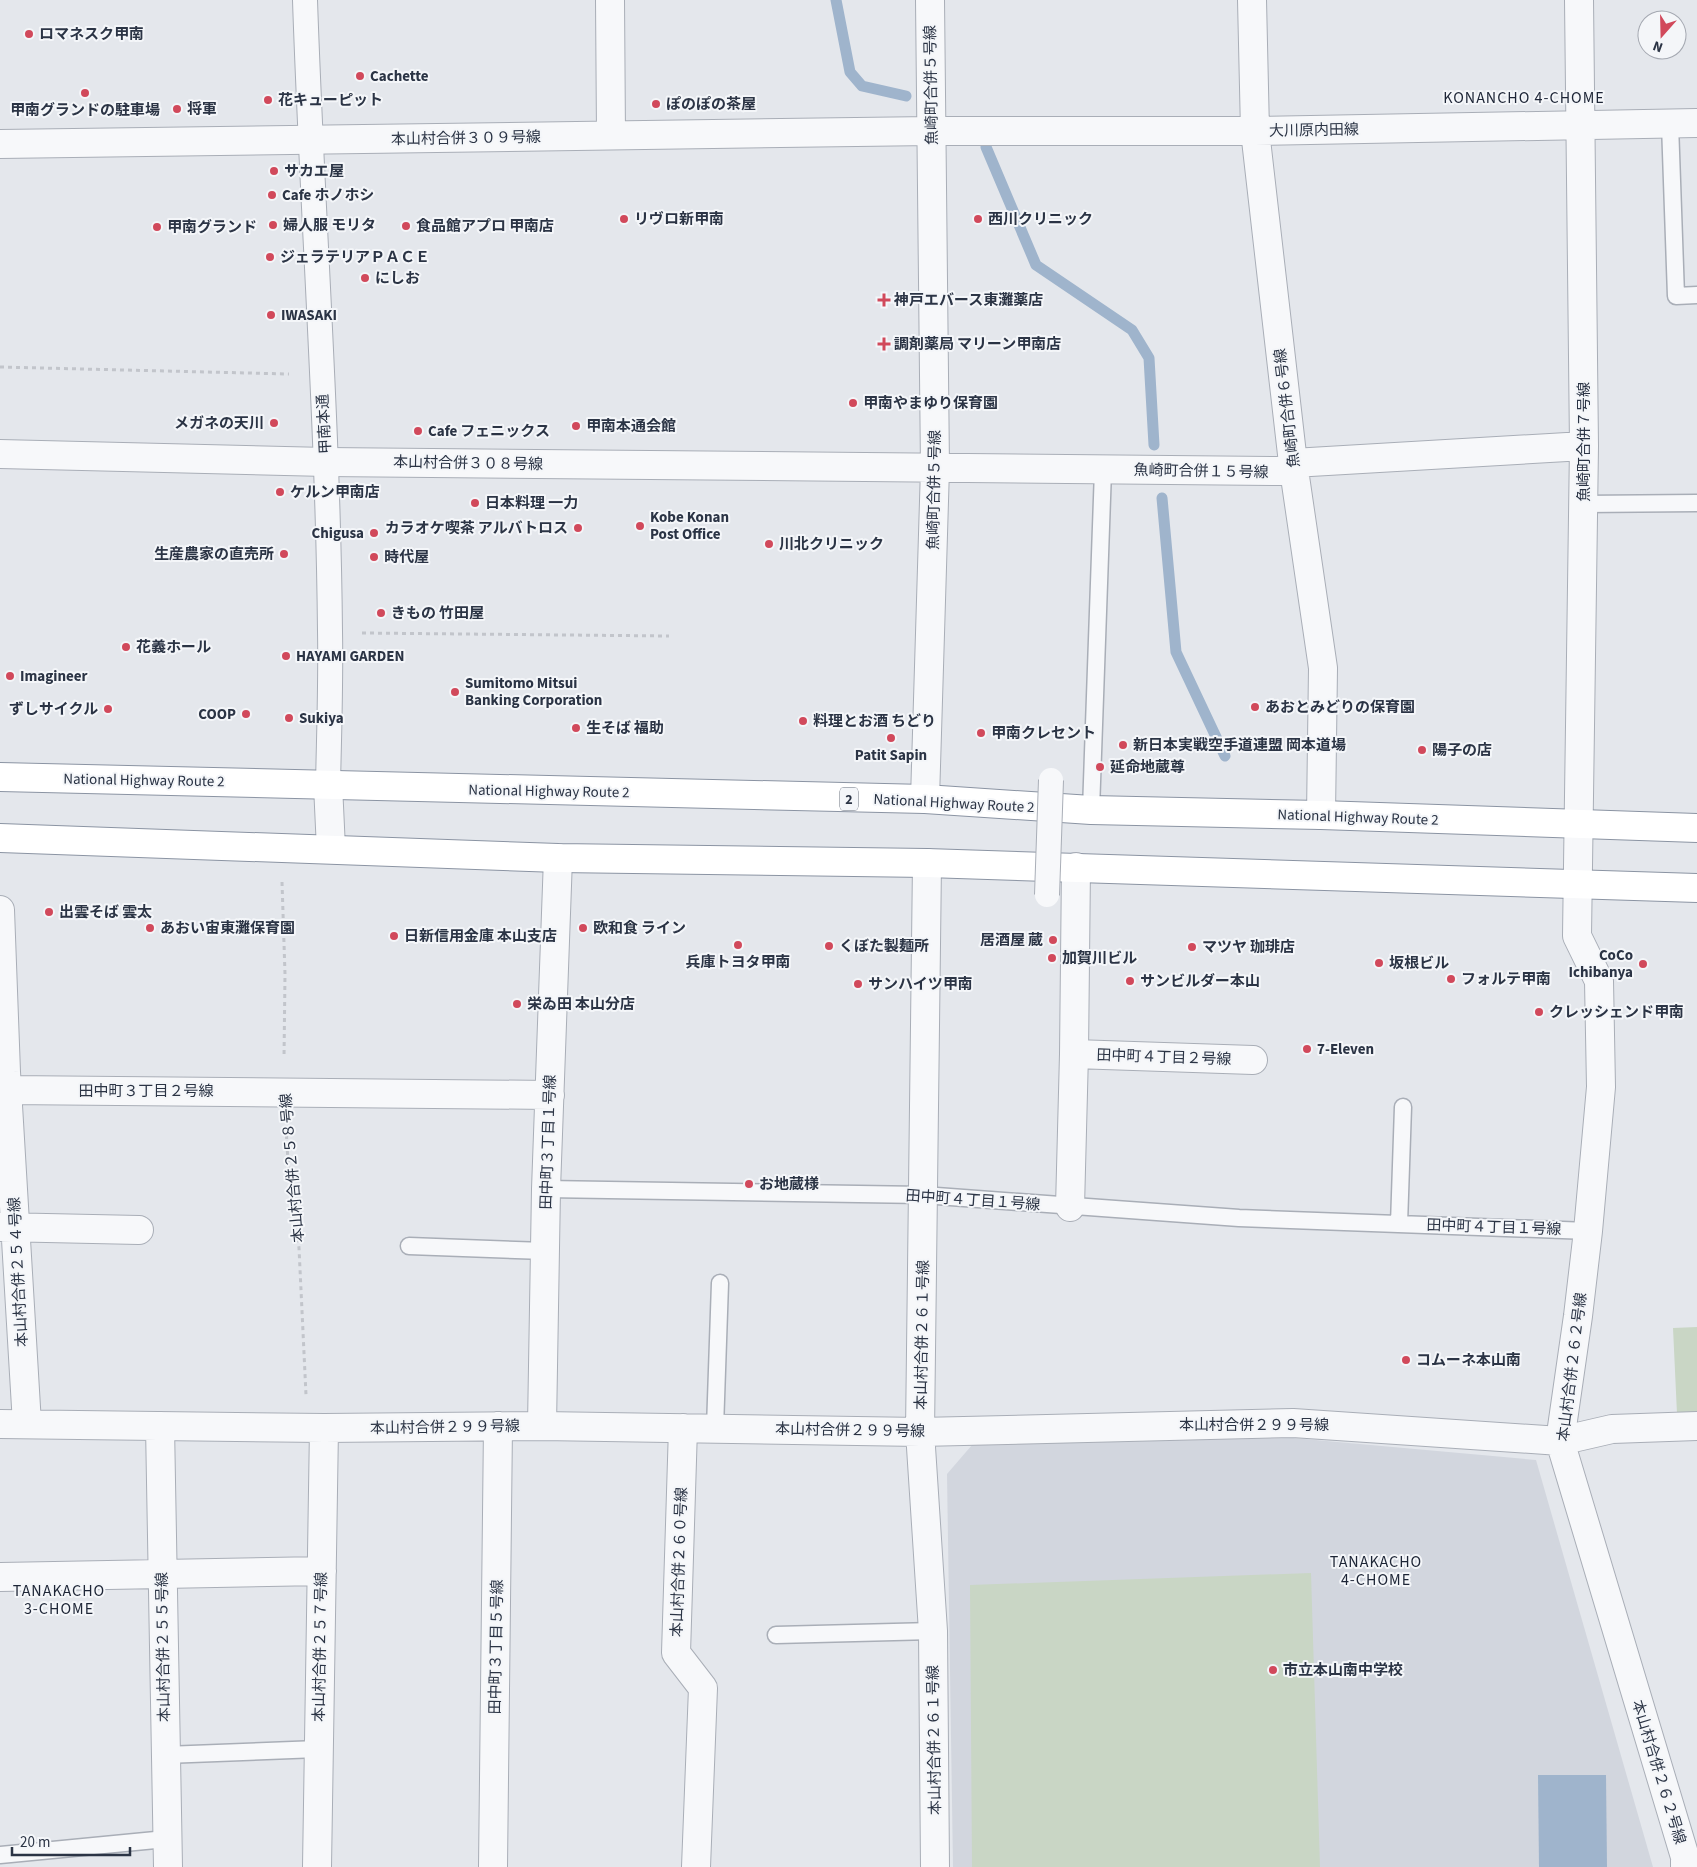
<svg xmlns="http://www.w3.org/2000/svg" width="1697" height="1867" font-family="'Source Sans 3','Noto Sans JP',sans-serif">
<rect width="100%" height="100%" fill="#e4e7ec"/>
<path fill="#d2d6de" d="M 1293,1438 L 1536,1460 L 1653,1867 L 953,1867 L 947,1474 L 972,1445 Z"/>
<path fill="#c9d6c5" d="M 1697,1327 L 1697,1413 L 1677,1414 L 1673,1328 Z
M 1311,1573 L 1320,1867 L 972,1867 L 970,1585 Z"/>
<path fill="#9fb4cc" d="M 1538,1775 L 1606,1775 L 1607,1867 L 1539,1867 Z"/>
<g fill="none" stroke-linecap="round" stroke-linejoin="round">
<path stroke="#9fb4cc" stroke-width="11" d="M 836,0 L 850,72 L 862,86 L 906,96
M 986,147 L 1036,265 L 1132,330 L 1149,358 L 1154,445
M 1162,498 L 1176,652 L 1225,756"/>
<defs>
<path id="service" d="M 1670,124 L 1676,296 L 1697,295
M 1583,504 L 1697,503
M 1091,810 L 1103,470
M 546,1189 L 923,1195 L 1239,1218 L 1588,1231
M 1399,1224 L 1403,1107
M 409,1246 L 545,1251
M 715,1428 L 720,1283
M 776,1635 L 933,1631
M 165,1755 L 318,1749
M 0,1855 L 166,1839"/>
<path id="pedestrian" d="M 305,0 C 312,210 328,421 330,631 C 331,682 329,734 328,785"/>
<path id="minor" d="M 610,0 L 611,135
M 1252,0 L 1255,131 L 1293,463 L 1323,668 L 1321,815
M 1579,0 L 1584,446 L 1577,936 L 1599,981 L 1601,1087 L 1588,1231 L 1578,1316 L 1560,1441 L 1685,1857 L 1685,1867
M 0,144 L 931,131 L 1255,131 L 1697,123
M 0,454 L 326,462 L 1282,471 L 1293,463 L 1584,446
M 328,785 L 331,849
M 925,799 L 935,468 L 930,0
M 927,863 L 920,1432 L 933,1631 L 935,1867
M 0,910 L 6,1072 L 27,1424
M 1074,1054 L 1253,1060
M 8,1090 L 550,1095
M 1070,1207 L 1074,1054 L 1076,867
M 0,1227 L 139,1230
M 0,1424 L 324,1428 L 542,1426 L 920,1432 L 1293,1423 L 1560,1441 L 1612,1429 L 1697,1426
M 160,1426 L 168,1867
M 542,1426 L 546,1189 L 558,858
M 683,1428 L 676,1653 L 703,1688 L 696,1867
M 0,1577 L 322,1571
M 317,1867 L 324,1428
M 493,1867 L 498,1426"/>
<path id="trunk" d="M 0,777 L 925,799 L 1091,810 L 1321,815 L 1697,828
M 0,838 L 558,858 L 927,863 L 1697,888"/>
</defs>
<use href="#service" stroke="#a9aeb7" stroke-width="19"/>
<use href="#pedestrian" stroke="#a9aeb7" stroke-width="26"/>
<use href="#minor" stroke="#a9aeb7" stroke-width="30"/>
<use href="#trunk" stroke="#8b94a3" stroke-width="30"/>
<path stroke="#c2c5cb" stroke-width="3" stroke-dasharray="4 4" stroke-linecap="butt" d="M 0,367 L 289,374
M 362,633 L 669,636
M 282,882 L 285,974 L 284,1058
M 286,1127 L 288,1162 L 299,1248 L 306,1395"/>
<use href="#service" stroke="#f7f8fa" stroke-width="16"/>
<use href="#pedestrian" stroke="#f7f8fa" stroke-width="24"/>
<use href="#minor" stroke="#f7f8fa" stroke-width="28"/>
<use href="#trunk" stroke="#fff" stroke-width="28"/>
<defs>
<path id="pedestrian-bridge" d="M 1047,895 L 1051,780"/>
</defs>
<use href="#pedestrian-bridge" stroke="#a9aeb7" stroke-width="26" stroke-linecap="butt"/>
<use href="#pedestrian-bridge" stroke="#f7f8fa" stroke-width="24"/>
</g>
<g fill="#d1495b" stroke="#f4f6f9" stroke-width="2">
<circle cx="29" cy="34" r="5"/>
<circle cx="360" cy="76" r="5"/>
<circle cx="85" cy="93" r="5"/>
<circle cx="268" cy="100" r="5"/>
<circle cx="656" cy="104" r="5"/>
<circle cx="177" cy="109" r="5"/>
<circle cx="274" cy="171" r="5"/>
<circle cx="272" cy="195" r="5"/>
<circle cx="624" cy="219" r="5"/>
<circle cx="978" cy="219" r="5"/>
<circle cx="273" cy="225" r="5"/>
<circle cx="406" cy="226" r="5"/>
<circle cx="157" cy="227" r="5"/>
<circle cx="270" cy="257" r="5"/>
<circle cx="365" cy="278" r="5"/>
<path d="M881.5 292.5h5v5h5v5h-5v5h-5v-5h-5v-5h5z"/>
<circle cx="271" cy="315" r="5"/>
<path d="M881.5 336.5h5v5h5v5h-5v5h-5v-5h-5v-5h5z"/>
<circle cx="853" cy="403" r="5"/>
<circle cx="274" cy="423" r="5"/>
<circle cx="576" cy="426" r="5"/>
<circle cx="418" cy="431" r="5"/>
<circle cx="280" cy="492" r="5"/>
<circle cx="475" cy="503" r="5"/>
<circle cx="640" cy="526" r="5"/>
<circle cx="578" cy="528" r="5"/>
<circle cx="374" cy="533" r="5"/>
<circle cx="769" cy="544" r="5"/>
<circle cx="284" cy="554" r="5"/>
<circle cx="374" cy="557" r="5"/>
<circle cx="381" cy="613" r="5"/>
<circle cx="126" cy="647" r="5"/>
<circle cx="286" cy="656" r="5"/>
<circle cx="10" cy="676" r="5"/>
<circle cx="455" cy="692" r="5"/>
<circle cx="1255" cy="707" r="5"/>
<circle cx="108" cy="709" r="5"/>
<circle cx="246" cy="714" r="5"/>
<circle cx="289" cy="718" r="5"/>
<circle cx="803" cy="721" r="5"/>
<circle cx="576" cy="728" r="5"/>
<circle cx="981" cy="733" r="5"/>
<circle cx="891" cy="738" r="5"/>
<circle cx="1123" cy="745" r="5"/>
<circle cx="1422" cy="750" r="5"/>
<circle cx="1100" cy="767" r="5"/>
<circle cx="49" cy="912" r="5"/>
<circle cx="150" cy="928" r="5"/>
<circle cx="583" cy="928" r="5"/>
<circle cx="394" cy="936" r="5"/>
<circle cx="1053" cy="940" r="5"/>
<circle cx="738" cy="945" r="5"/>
<circle cx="829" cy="946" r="5"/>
<circle cx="1192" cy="947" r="5"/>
<circle cx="1052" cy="958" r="5"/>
<circle cx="1379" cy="963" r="5"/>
<circle cx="1643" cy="964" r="5"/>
<circle cx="1451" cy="979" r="5"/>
<circle cx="1130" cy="981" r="5"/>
<circle cx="858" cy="984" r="5"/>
<circle cx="517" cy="1004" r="5"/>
<circle cx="1539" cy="1012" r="5"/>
<circle cx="1307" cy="1049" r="5"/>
<circle cx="749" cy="1184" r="5"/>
<circle cx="1406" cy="1360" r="5"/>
<circle cx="1273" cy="1670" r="5"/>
</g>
<g text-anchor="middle" stroke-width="4" stroke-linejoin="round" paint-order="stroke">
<rect fill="#f4f6f9" stroke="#676e7b" stroke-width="1" x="840" y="787.5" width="18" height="23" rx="4"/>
<g font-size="14" font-weight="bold" fill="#2b3445">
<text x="849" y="804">2</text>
</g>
<g font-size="15" font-weight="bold" fill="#2b3445" stroke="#f4f6f9" text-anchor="start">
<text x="39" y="39">ロマネスク甲南</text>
<text x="370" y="81">Cachette</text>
<text x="278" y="105">花キューピット</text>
<text x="666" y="109">ぽのぽの茶屋</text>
<text x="187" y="114">将軍</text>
<text x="85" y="115" text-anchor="middle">甲南グランドの駐車場</text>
<text x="284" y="176">サカエ屋</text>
<text x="282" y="200">Cafe ホノホシ</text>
<text x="634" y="224">リヴロ新甲南</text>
<text x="988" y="224">西川クリニック</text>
<text x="283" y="230">婦人服 モリタ</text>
<text x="416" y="231">食品館アプロ 甲南店</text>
<text x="167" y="232">甲南グランド</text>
<text x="280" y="262">ジェラテリアＰＡＣＥ</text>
<text x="375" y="283">にしお</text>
<text x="894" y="305">神戸エバース東灘薬店</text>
<text x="281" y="320">IWASAKI</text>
<text x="894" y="349">調剤薬局 マリーン甲南店</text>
<text x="863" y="408">甲南やまゆり保育園</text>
<text x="264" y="428" text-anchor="end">メガネの天川</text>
<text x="586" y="431">甲南本通会館</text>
<text x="428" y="436">Cafe フェニックス</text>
<text x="290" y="497">ケルン甲南店</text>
<text x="485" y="508">日本料理 一力</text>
<text x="650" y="522">Kobe Konan<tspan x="650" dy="17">Post Office</tspan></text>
<text x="568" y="533" text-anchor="end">カラオケ喫茶 アルバトロス</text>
<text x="364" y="538" text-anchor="end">Chigusa</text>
<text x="779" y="549">川北クリニック</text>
<text x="274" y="559" text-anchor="end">生産農家の直売所</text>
<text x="384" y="562">時代屋</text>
<text x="391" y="618">きもの 竹田屋</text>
<text x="136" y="652">花義ホール</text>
<text x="296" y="661">HAYAMI GARDEN</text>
<text x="20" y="681">Imagineer</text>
<text x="465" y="688">Sumitomo Mitsui<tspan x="465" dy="17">Banking Corporation</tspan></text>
<text x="1265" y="712">あおとみどりの保育園</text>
<text x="98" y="714" text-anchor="end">ずしサイクル</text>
<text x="236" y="719" text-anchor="end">COOP</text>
<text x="299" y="723">Sukiya</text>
<text x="813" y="726">料理とお酒 ちどり</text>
<text x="586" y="733">生そば 福助</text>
<text x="991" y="738">甲南クレセント</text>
<text x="1133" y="750">新日本実戦空手道連盟 岡本道場</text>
<text x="1432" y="755">陽子の店</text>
<text x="891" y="760" text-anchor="middle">Patit Sapin</text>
<text x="1110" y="772">延命地蔵尊</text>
<text x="59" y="917">出雲そば 雲太</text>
<text x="160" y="933">あおい宙東灘保育園</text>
<text x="593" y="933">欧和食 ライン</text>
<text x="404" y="941">日新信用金庫 本山支店</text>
<text x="1043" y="945" text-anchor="end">居酒屋 蔵</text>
<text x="839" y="951">くぼた製麺所</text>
<text x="1202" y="952">マツヤ 珈琲店</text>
<text x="1633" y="960" text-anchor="end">CoCo<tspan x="1633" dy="17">Ichibanya</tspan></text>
<text x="1062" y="963">加賀川ビル</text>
<text x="738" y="967" text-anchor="middle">兵庫トヨタ甲南</text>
<text x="1389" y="968">坂根ビル</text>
<text x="1461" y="984">フォルテ甲南</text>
<text x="1140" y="986">サンビルダー本山</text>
<text x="868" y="989">サンハイツ甲南</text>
<text x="527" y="1009">栄ゐ田 本山分店</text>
<text x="1549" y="1017">クレッシェンド甲南</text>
<text x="1317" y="1054">7-Eleven</text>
<text x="759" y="1189">お地蔵様</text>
<text x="1416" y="1365">コムーネ本山南</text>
<text x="1283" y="1675">市立本山南中学校</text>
</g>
<g font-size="15" fill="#2b3445" stroke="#f4f6f9">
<text transform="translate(931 85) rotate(-91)" y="5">魚崎町合併５号線</text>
<text transform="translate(1314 130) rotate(-1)" y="5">大川原内田線</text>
<text transform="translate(466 138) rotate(-1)" y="5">本山村合併３０９号線</text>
<text transform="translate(1287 408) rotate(-97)" y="5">魚崎町合併６号線</text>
<text transform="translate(324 424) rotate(-93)" y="5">甲南本通</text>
<text transform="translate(1584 442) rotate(-90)" y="5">魚崎町合併７号線</text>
<text transform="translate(468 463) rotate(1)" y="5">本山村合併３０８号線</text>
<text transform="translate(1201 471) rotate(1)" y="5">魚崎町合併１５号線</text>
<text transform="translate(934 490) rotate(-89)" y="5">魚崎町合併５号線</text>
<text transform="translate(144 780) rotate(1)" y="5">National Highway Route 2</text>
<text transform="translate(549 791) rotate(1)" y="5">National Highway Route 2</text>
<text transform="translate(954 803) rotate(3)" y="5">National Highway Route 2</text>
<text transform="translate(1358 817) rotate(2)" y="5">National Highway Route 2</text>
<text transform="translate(1164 1057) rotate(2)" y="5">田中町４丁目２号線</text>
<text x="146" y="1096">田中町３丁目２号線</text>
<text transform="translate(548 1142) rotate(-88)" y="5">田中町３丁目１号線</text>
<text transform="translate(292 1168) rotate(-95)" y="5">本山村合併２５８号線</text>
<text transform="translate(973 1200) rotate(4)" y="5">田中町４丁目１号線</text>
<text transform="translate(1494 1227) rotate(2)" y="5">田中町４丁目１号線</text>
<text transform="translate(18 1272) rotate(-93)" y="5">本山村合併２５４号線</text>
<text transform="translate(922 1335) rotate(-89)" y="5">本山村合併２６１号線</text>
<text transform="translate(1572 1367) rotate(-83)" y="5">本山村合併２６２号線</text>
<text x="1254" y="1430">本山村合併２９９号線</text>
<text transform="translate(445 1427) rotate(-1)" y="5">本山村合併２９９号線</text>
<text transform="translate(850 1430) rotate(1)" y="5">本山村合併２９９号線</text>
<text transform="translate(679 1562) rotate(-88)" y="5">本山村合併２６０号線</text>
<text transform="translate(163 1647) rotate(-91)" y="5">本山村合併２５５号線</text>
<text transform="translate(320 1647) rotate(-89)" y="5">本山村合併２５７号線</text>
<text transform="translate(496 1647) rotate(-89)" y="5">田中町３丁目５号線</text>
<text transform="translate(934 1740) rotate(-91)" y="5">本山村合併２６１号線</text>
<text transform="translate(1659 1772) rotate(73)" y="5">本山村合併２６２号線</text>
</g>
<g font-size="16" letter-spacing="1" fill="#1d2536" stroke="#f4f6f9">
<text x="1524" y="103">KONANCHO 4-CHOME</text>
<text x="1376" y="1567">TANAKACHO<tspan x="1376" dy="18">4-CHOME</tspan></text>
<text x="59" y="1596">TANAKACHO<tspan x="59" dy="18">3-CHOME</tspan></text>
</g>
</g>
<g transform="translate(1662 35) rotate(200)"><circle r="24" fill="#f4f6f9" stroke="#a4a8b1"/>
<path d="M0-4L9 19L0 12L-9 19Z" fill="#d1495b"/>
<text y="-8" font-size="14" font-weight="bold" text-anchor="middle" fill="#2b3445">N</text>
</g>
<path d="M12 1847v8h118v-8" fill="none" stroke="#2b3445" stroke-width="2.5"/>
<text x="20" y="1847" font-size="15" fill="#2b3445" stroke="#f4f6f9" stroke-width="4" paint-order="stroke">20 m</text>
</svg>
